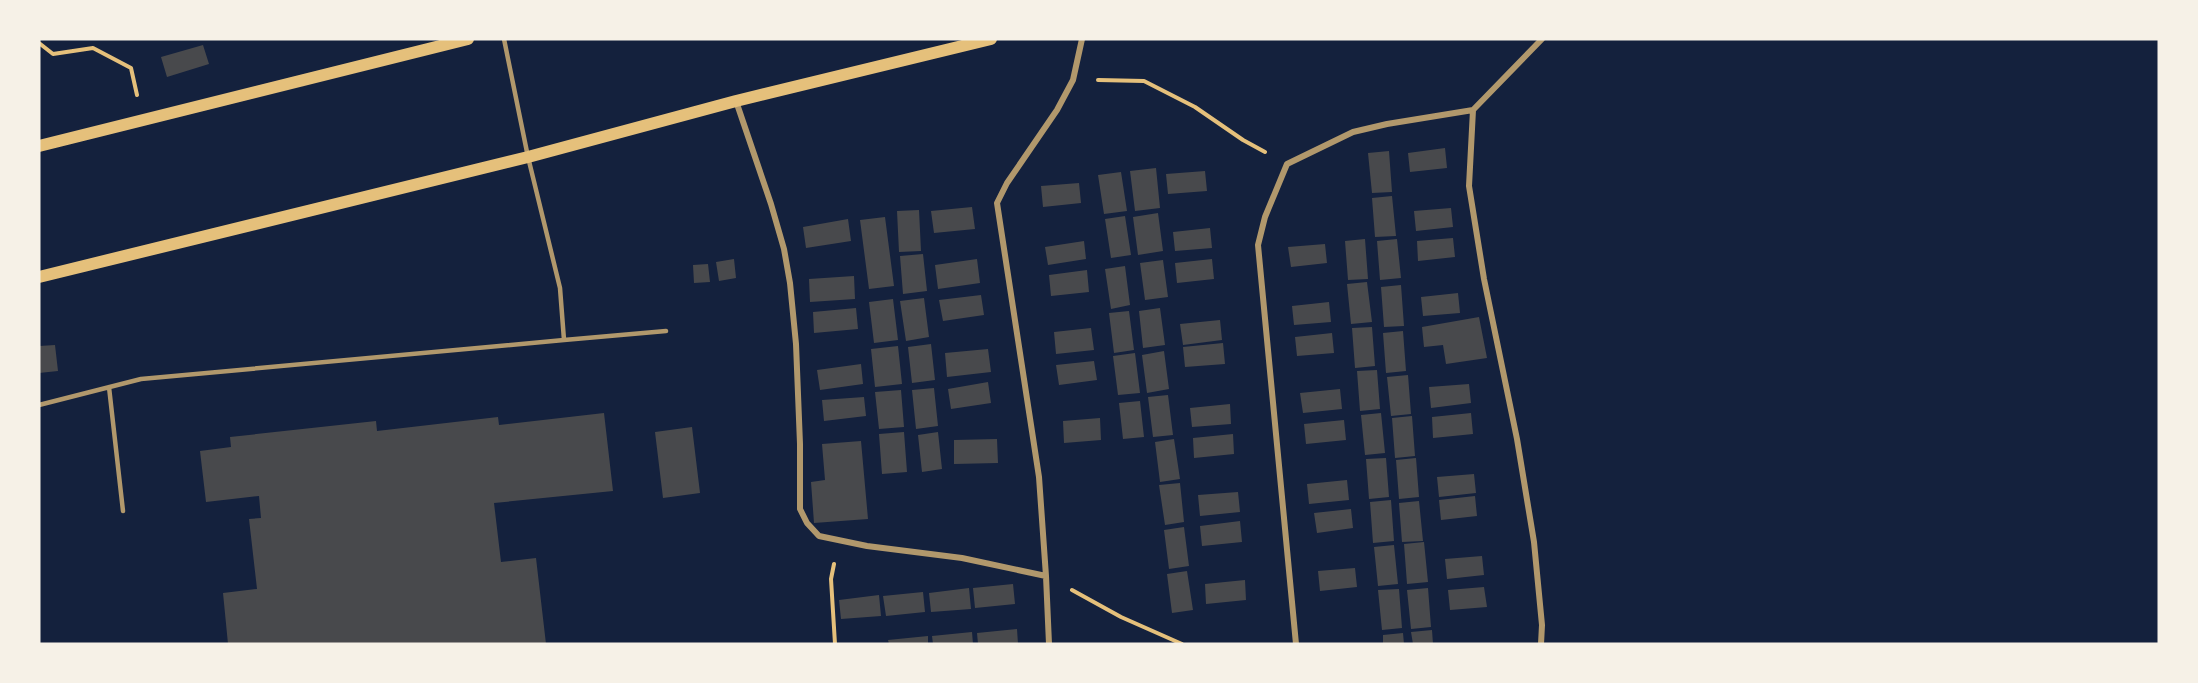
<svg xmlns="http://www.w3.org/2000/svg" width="2198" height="683" font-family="'Space Grotesk',sans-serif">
<rect width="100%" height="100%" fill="#14213d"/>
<path fill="#48494c" d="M 203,45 L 209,64 L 167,77 L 161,57 Z
M 1445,148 L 1447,168 L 1410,172 L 1408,153 Z
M 1389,151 L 1392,192 L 1372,193 L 1368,153 Z
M 1156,168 L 1160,208 L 1135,211 L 1130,171 Z
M 1205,171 L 1207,191 L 1168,194 L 1166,174 Z
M 1121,172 L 1127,211 L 1104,214 L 1098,175 Z
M 1079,183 L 1081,203 L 1043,207 L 1041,186 Z
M 1392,196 L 1396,236 L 1375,237 L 1372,198 Z
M 972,207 L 975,229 L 934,233 L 931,211 Z
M 1451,208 L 1453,227 L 1416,231 L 1414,211 Z
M 919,210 L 921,251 L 899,252 L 897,211 Z
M 1158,213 L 1163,251 L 1138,255 L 1133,217 Z
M 1125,216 L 1131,255 L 1111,258 L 1105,219 Z
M 885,217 L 894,286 L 869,289 L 860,220 Z
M 848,219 L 851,241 L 806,248 L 803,227 Z
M 1210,228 L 1212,248 L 1175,251 L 1173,232 Z
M 1453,238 L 1455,257 L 1418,261 L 1417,241 Z
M 1365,239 L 1368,279 L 1348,280 L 1345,241 Z
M 1397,239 L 1401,278 L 1380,280 L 1377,241 Z
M 1084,241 L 1086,259 L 1048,265 L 1045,247 Z
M 1325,244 L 1327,263 L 1291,267 L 1288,247 Z
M 923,254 L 927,291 L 903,294 L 900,256 Z
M 734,259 L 736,278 L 719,281 L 716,262 Z
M 977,259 L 980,283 L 938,289 L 935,265 Z
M 1212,259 L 1214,279 L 1177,283 L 1175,263 Z
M 1163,260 L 1168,297 L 1145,300 L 1140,263 Z
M 708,264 L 710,282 L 694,283 L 693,265 Z
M 1125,266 L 1130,305 L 1111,309 L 1105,269 Z
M 1087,270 L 1089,292 L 1051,296 L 1049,275 Z
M 854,276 L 855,299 L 810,302 L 809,279 Z
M 1367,282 L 1372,322 L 1351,324 L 1347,284 Z
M 1401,285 L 1404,326 L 1384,327 L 1381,287 Z
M 1458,293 L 1460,313 L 1423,316 L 1421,297 Z
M 981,295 L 984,315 L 943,321 L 939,300 Z
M 924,298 L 929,337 L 906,341 L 900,301 Z
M 893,299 L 898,340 L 874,343 L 869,302 Z
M 1329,302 L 1331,322 L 1294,325 L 1292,306 Z
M 856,308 L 858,329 L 814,333 L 813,312 Z
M 1160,308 L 1165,345 L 1143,348 L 1139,311 Z
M 1129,311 L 1134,350 L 1114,353 L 1109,313 Z
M 1479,317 L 1487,358 L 1446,364 L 1443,345 L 1424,347 L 1422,327 Z
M 1220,320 L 1222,340 L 1183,345 L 1180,324 Z
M 1372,327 L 1375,366 L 1355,368 L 1352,328 Z
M 1091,328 L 1094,350 L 1056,354 L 1054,332 Z
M 1403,331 L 1406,371 L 1386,373 L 1383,333 Z
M 1332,333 L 1334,353 L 1297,356 L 1295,337 Z
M 1223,343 L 1225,364 L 1185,367 L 1183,347 Z
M 931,344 L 935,380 L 912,383 L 908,347 Z
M 55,345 L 58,371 L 39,373 L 39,346 Z
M 898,346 L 902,384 L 875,387 L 871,349 Z
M 988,349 L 991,372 L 947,377 L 945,353 Z
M 1164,351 L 1169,389 L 1147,393 L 1142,355 Z
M 1135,353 L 1140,393 L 1118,395 L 1113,356 Z
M 1094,361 L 1097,380 L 1059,385 L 1056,365 Z
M 861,364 L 863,384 L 820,390 L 817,370 Z
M 1377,370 L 1380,409 L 1360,411 L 1357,371 Z
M 1408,375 L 1411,414 L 1391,416 L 1387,377 Z
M 988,382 L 991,403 L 951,409 L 948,389 Z
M 1469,384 L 1471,403 L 1431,408 L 1429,387 Z
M 934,388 L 938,426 L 916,429 L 912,390 Z
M 1340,389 L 1342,409 L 1303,413 L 1300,393 Z
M 901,390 L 904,427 L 879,429 L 875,392 Z
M 1168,395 L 1173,435 L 1153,437 L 1148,397 Z
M 864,397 L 866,416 L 824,421 L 822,400 Z
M 1140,401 L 1144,437 L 1123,439 L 1119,403 Z
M 1230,404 L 1231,424 L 1192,427 L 1190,408 Z
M 604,413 L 613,491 L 494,503 L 501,562 L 536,558 L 546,644 L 228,644 L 223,593 L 257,589 L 249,519 L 261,518 L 259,496 L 206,502 L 200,451 L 231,447 L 230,437 L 376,421 L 377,431 L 498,417 L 499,425 Z
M 1381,413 L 1385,453 L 1365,455 L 1361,415 Z
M 1471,413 L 1473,434 L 1433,438 L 1432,417 Z
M 1412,416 L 1415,456 L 1395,458 L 1392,418 Z
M 1100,418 L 1101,440 L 1064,443 L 1063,421 Z
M 1344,420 L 1346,440 L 1306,444 L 1304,424 Z
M 692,427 L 700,493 L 663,498 L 655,432 Z
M 904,432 L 907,472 L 882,474 L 879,434 Z
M 938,432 L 942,469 L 922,472 L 918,435 Z
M 1233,434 L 1234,454 L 1194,458 L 1193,438 Z
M 997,439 L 998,463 L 954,464 L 954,440 Z
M 1174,439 L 1180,479 L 1160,482 L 1155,442 Z
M 861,441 L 868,519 L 814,523 L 811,482 L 825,480 L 822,444 Z
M 1386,458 L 1389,497 L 1369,499 L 1366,459 Z
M 1416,458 L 1419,497 L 1399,499 L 1396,460 Z
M 1474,474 L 1476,493 L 1439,497 L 1437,477 Z
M 1347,480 L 1349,500 L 1309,504 L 1307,484 Z
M 1180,483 L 1184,522 L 1165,525 L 1159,485 Z
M 1238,492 L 1240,512 L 1200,516 L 1198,495 Z
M 1475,496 L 1477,516 L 1441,520 L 1439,500 Z
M 1391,500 L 1394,541 L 1373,543 L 1370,502 Z
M 1419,501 L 1423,541 L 1402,542 L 1399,503 Z
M 1351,509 L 1353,528 L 1317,533 L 1314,513 Z
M 1240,521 L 1242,542 L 1202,546 L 1200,526 Z
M 1184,527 L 1189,566 L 1169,569 L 1164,530 Z
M 1424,542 L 1428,582 L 1407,584 L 1404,544 Z
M 1394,545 L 1398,584 L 1378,586 L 1374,547 Z
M 1482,556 L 1484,575 L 1447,579 L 1445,559 Z
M 1355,568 L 1357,587 L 1320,591 L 1318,571 Z
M 1187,571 L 1193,610 L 1172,613 L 1167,574 Z
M 1245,580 L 1246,600 L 1206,604 L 1205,584 Z
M 1013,584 L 1015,604 L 975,608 L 973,588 Z
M 1484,587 L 1487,607 L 1450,610 L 1448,590 Z
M 969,588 L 971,609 L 931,612 L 929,593 Z
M 1428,588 L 1431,627 L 1411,629 L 1407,590 Z
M 1399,589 L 1402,628 L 1382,630 L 1378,590 Z
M 923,592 L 925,612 L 886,616 L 883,596 Z
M 879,595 L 881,616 L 841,619 L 839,600 Z
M 1017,629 L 1018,644 L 978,644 L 977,633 Z
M 1432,630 L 1433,644 L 1413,644 L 1411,632 Z
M 972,632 L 973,644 L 933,644 L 932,636 Z
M 1403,633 L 1404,644 L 1383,644 L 1383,635 Z
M 928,636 L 928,644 L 889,644 L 888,640 Z"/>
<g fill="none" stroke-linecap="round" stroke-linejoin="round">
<path stroke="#e5c07b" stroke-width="4" d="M 39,43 L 53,54 L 93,48 L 131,68 L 137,95
M 1098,80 L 1144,81 L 1195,107 L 1243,140 L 1265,152
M 834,564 L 831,579 L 835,644
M 1072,590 L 1121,617 L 1182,644"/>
<path stroke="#b1986c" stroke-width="4.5" d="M 564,340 L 666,331
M 109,387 L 123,511
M 39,405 L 141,379 L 564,340 L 560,288 L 528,157 L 504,39"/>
<path stroke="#b1986c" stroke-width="6" d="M 736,101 L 771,204 L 784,249 L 790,283 L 796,344 L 800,444 L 800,509 L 807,523 L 819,536 L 867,546 L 962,558 L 1046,576
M 1049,644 L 1046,576 L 1039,477 L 997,203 L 1007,183 L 1057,110 L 1073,80 L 1082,39
M 1296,644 L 1258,245 L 1265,217 L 1287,164 L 1353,132 L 1387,124 L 1473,110
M 1541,644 L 1542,625 L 1534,542 L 1517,439 L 1484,279 L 1469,186 L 1473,110 L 1542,39"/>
<path stroke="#e5c07b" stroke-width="12" d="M 39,146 L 468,39
M 39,277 L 528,157 L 736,101 L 991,39"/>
</g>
<rect width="2198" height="683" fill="none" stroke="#f6f1e7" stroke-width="81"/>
</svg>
